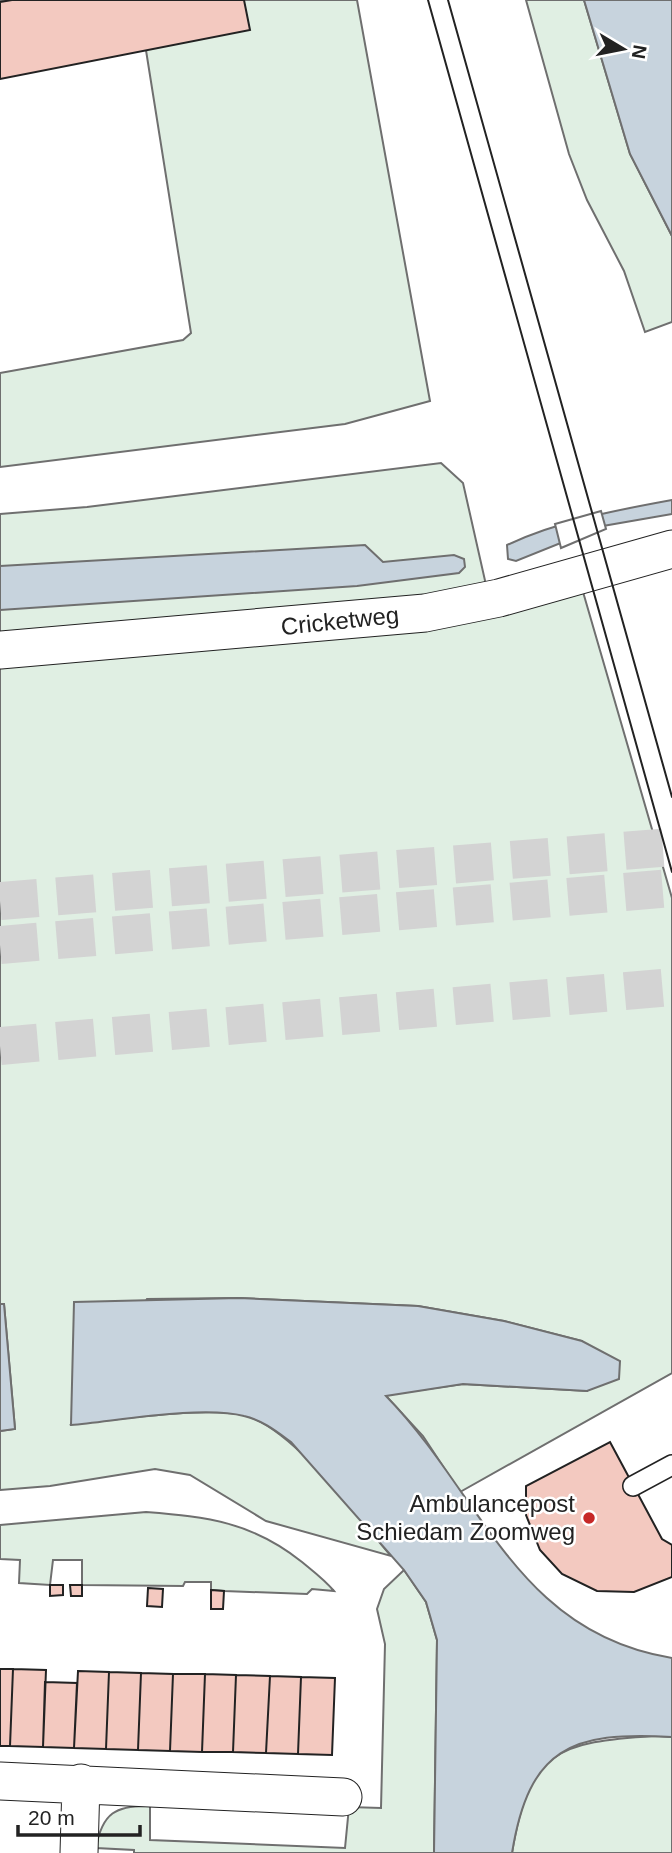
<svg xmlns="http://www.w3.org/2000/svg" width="672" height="1853" font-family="Helvetica,sans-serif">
<rect width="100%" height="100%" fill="#fff"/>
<path fill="#e0efe3" stroke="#6f6f6f" stroke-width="2" d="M 0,0 L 357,0 L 430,401 L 345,424 L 0,467 L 0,373 L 183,340 L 191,333 L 145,44 L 0,72 Z
M 526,0 L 584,0 L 630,154 L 672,236 L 672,322 L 645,332 L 624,271 L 587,200 L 569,154 Z
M 441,463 L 463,483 L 493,616 L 581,585 L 672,898 L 672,1373 L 460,1492 L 423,1436 L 385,1395 L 463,1384 L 587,1391 L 582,1341 L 504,1321 L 418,1306 L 239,1298 L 147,1299 L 71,1424 C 114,1421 209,1405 247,1416 C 296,1432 356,1515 391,1556 L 266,1521 L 190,1475 L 155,1469 L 50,1486 L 0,1490 L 0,1431 L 15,1429 L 4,1304 L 0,1304 L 0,514 L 87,507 Z
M 146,1512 C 208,1517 252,1522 302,1562 C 313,1571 325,1580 334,1591 L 312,1589 L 307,1594 L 224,1591 L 211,1590 L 211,1582 L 185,1582 L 183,1586 L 82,1585 L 82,1560 L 53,1560 L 50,1585 L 19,1583 L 20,1560 L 0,1559 L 0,1525 Z
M 404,1570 L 426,1602 L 437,1640 L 434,1853 L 134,1853 L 134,1850 L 96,1848 C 102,1813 116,1805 150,1806 L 150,1840 L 345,1848 L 349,1807 L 381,1808 L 385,1644 L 377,1609 L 384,1589 Z
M 655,1736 L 672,1737 L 672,1853 L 512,1853 C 529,1750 558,1742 655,1736 Z"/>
<path fill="#c7d3dd" stroke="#6f6f6f" stroke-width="2" d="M 584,0 L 672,0 L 672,236 L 630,154 Z
M 672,500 L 672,514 L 603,526 L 516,561 L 508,559 L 507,545 C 558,521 617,510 672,500 Z
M 365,545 L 383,562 L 454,555 L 464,559 L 465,567 L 459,573 L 357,586 L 0,610 L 0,566 Z
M 239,1298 L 418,1306 L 504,1321 L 582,1341 L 620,1361 L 619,1379 L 587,1391 L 463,1384 L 386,1396 C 482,1494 516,1633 672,1658 L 672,1737 C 571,1731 529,1748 512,1853 L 434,1853 L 437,1640 L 426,1602 L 404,1570 L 291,1442 C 276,1431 262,1420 244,1416 C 202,1405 117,1421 71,1425 L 74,1302 Z
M 0,1304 L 4,1304 L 15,1429 L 0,1431 Z"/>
<path fill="#fff" stroke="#6f6f6f" stroke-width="2" d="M 601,511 L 606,529 L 561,548 L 555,524 Z"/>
<path fill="#f3c9c0" stroke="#222" stroke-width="2" d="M 12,0 L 244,0 L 250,30 L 0,79 L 0,2 Z
M 610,1442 L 662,1539 L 672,1545 L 672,1577 L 634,1592 L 597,1591 L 562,1574 L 540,1550 L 526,1515 L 526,1486 Z
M 50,1585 L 63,1585 L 63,1595 L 50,1596 Z
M 70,1585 L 82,1585 L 82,1596 L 71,1596 Z
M 148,1588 L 163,1589 L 162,1607 L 147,1606 Z
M 211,1590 L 224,1591 L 223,1609 L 211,1609 Z
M 0,1669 L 13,1669 L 10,1746 L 0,1746 Z
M 13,1669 L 46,1670 L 43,1747 L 10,1746 Z
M 78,1671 L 109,1672 L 106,1749 L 74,1748 Z
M 109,1672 L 141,1673 L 138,1750 L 106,1749 Z
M 141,1673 L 173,1674 L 170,1751 L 138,1750 Z
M 173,1674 L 205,1674 L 202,1752 L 170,1751 Z
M 205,1674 L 236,1675 L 233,1752 L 202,1752 Z
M 236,1675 L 270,1676 L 266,1753 L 233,1752 Z
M 270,1676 L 301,1677 L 298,1754 L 266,1753 Z
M 301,1677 L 335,1678 L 332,1755 L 298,1754 Z
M 45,1682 L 77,1683 L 74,1748 L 43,1747 Z"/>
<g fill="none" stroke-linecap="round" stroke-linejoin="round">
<path stroke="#d3d3d3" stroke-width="38" stroke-dasharray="38 19" stroke-linecap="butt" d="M 0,901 L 672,847
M 0,945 L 672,888
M 0,1046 L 672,987"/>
<defs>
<path id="lane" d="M 633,1486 L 672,1465"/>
<path id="street" d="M 0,650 L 425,613 L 499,598 L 672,549
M 0,1781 L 343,1797
M 79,1853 L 81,1783"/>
</defs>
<use href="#lane" stroke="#222" stroke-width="22"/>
<use href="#street" stroke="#222" stroke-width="39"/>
<use href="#lane" stroke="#fff" stroke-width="19"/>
<use href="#street" stroke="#fff" stroke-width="37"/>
<path stroke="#222" stroke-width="2" d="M 428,0 L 672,872
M 448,0 L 672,797"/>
</g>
<circle fill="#c62828" stroke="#fff" stroke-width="2.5" cx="589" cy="1518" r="7"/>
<g text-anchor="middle" stroke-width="5" stroke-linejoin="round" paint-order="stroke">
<g font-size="24" fill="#222" stroke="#fff">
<text transform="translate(340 621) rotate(-6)" y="8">Cricketweg</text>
</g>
<g font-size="24" fill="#222" stroke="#fff" text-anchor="end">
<text x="575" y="1512">Ambulancepost<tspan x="575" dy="28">Schiedam Zoomweg</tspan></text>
</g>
</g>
<g transform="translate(623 49) rotate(100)" stroke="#ffffff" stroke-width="5" paint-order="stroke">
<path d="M0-5L12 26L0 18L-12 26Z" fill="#222222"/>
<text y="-10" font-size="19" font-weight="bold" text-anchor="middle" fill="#222222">N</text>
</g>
<path d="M18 1825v10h122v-10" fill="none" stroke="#222222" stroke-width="3.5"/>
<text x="28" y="1825" font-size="21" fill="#222222" stroke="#ffffff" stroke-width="5" paint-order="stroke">20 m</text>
</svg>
